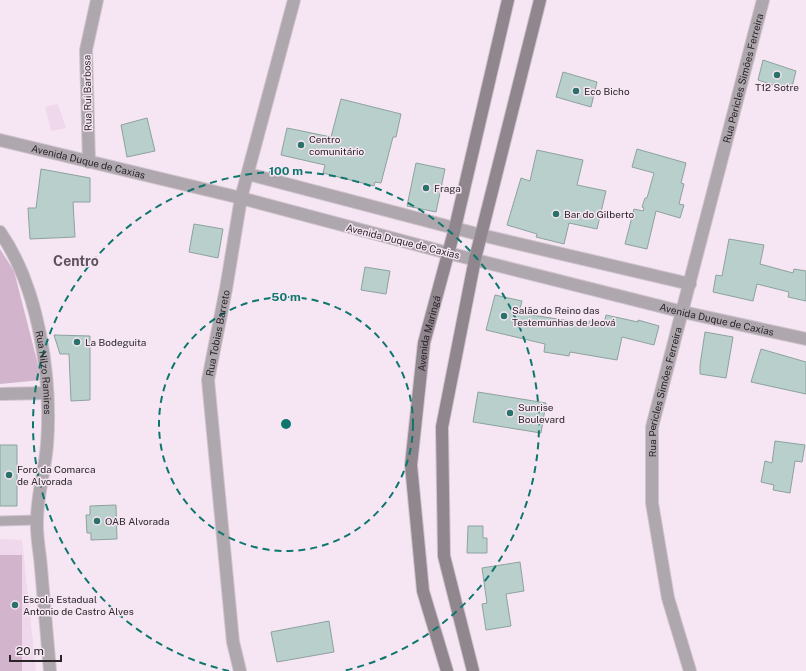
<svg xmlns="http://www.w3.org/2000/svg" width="806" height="671" font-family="'Public Sans',sans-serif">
<rect width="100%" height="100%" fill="#f6e6f3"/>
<path fill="#efd8eb" d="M 58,104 L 66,128 L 51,131 L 45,107 Z
M 0,539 L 22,540 L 36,671 L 0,671 Z"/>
<path fill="#d3b4cd" d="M 0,249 L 14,271 L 42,380 L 0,384 Z
M 0,555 L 22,555 L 22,671 L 0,671 Z"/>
<path fill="#b9cfcb" stroke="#8ca29e" d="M 763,60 L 796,71 L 791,91 L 758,80 Z
M 563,72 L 597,82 L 591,107 L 556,97 Z
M 341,99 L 401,114 L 396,137 L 393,137 L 381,183 L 375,182 L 374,186 L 323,173 L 325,165 L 281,155 L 287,128 L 331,137 Z
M 147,118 L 155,151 L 127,157 L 121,125 Z
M 637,149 L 686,163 L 681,183 L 684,184 L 679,204 L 684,205 L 680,218 L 656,211 L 647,249 L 625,244 L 634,209 L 643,211 L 644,208 L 642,207 L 645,198 L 647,198 L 654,173 L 632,167 Z
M 537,150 L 583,160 L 577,185 L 606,191 L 597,229 L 569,223 L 564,244 L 536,237 L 537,234 L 507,225 L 521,178 L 530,181 Z
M 416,163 L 445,169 L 436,212 L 407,206 Z
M 41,169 L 90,178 L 90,202 L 73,202 L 75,237 L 30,239 L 28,208 L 36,208 Z
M 194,224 L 223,229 L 218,258 L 189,252 Z
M 729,239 L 764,245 L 760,264 L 793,273 L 794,269 L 806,271 L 806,301 L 788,297 L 789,292 L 757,284 L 753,301 L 713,292 L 716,275 L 722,276 Z
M 365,267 L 390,271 L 386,294 L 361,290 Z
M 495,295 L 522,301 L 519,313 L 589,324 L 589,321 L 604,324 L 606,315 L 638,322 L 638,320 L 659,326 L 654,345 L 622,337 L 617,360 L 570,352 L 569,356 L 544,352 L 545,344 L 486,330 Z
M 705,332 L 733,337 L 726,378 L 700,374 L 700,365 Z
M 54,335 L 90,336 L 90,400 L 71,401 L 69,354 L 60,354 Z
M 761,349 L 806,362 L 806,394 L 751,382 Z
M 478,392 L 546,403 L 541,433 L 473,422 Z
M 775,441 L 805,445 L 802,462 L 795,461 L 790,493 L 773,490 L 774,485 L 761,482 L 765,461 L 772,463 Z
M 0,445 L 17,445 L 17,506 L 0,506 Z
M 116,505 L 117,539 L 91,540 L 91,533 L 87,533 L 86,515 L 90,515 L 90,506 Z
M 468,526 L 483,526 L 483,538 L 487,538 L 487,553 L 467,553 Z
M 520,562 L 524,591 L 506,594 L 511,626 L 486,630 L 482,604 L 487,603 L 482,568 Z
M 329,621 L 334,652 L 277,662 L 271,632 Z"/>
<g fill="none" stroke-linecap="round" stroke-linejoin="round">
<defs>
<path id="service" d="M 0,521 L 37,520"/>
<g id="minor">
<path id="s1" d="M 0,140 L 241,198 L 448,253"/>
<path d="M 89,162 L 86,50 L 97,0"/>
<path d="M 248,174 L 481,235 L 690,284"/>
<path id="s2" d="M 0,232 C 39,288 52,378 47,445 C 45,470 37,495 37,520 C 36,536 40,552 41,568 C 44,602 47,637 50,671"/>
<path d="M 0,394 L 47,393"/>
<path id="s3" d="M 240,671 L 233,642 L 208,380 L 226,289 L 241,198 L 294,0"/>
<path id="s4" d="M 690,671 L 668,598 L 652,503 L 652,427 L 763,0"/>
</g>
<g id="tertiary">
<path id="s5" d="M 448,253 L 683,312 L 806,339"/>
</g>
<g id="secondary">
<path id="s6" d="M 447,671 L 423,591 L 411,465 L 424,343 L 455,228 L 508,0"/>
<path d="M 473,671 L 444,556 L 442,427 L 475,259 L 540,0"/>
</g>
</defs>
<use href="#service" stroke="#d1c3cf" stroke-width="11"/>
<use href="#minor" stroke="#d1c3cf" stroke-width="14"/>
<use href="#tertiary" stroke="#d1c3cf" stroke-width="14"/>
<use href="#secondary" stroke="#d1c3cf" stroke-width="14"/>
<use href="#service" stroke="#aea7ad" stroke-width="9"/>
<use href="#minor" stroke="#aea7ad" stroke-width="12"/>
<use href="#tertiary" stroke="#aea7ad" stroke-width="12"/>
<use href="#secondary" stroke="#90868e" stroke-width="12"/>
</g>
<g fill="none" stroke="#0f766e" stroke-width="2" stroke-dasharray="7 5">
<circle cx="286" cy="424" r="127"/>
<path d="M229 671A253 253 0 1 1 343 671"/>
</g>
<g fill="#2a7169" stroke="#f6e6f3" stroke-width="1.5">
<circle cx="777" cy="75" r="4"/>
<circle cx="576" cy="91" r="4"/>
<circle cx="301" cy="145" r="4"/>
<circle cx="426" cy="188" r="4"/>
<circle cx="556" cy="214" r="4"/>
<circle cx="504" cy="316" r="4"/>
<circle cx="77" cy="342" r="4"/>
<circle cx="510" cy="413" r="4"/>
<circle cx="9" cy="475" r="4"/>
<circle cx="97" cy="521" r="4"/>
<circle cx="15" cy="605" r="4"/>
</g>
<g text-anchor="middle" stroke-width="3" stroke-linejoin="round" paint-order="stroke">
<g font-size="10" fill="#2b252a" stroke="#f6e6f3">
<text dy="4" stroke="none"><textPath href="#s4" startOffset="609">Rua Pericles Simões Ferreira</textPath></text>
<text transform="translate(87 93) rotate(-91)" y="4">Rua Rui Barbosa</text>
<text dy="4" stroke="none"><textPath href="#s1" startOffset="91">Avenida Duque de Caxias</textPath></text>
<text transform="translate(403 241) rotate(14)" y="4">Avenida Duque de Caxias</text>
<text dy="4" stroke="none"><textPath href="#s5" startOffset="277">Avenida Duque de Caxias</textPath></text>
<text dy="4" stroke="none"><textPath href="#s3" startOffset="341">Rua Tobias Barreto</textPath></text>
<text dy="4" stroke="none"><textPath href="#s6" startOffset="343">Avenida Maringá</textPath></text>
<text dy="4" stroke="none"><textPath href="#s2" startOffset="149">Rua Nilzo Ramires</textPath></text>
<text dy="4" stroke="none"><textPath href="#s4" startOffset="285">Rua Pericles Simões Ferreira</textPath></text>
</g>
<g font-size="10" fill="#2b252a" stroke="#f6e6f3" text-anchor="start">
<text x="777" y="91" text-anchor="middle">T12 Sotre</text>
<text x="584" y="95">Eco Bicho</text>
<text x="309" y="143">Centro<tspan x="309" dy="12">comunitário</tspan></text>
<text x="434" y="192">Fraga</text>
<text x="564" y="218">Bar do Gilberto</text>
<text x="512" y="314">Salão do Reino das<tspan x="512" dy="12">Testemunhas de Jeová</tspan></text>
<text x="85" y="346">La Bodeguita</text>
<text x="518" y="411">Sunrise<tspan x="518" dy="12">Boulevard</tspan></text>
<text x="17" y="473">Foro da Comarca<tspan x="17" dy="12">de Alvorada</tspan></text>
<text x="105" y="525">OAB Alvorada</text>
<text x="23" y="603">Escola Estadual<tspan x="23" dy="12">Antonio de Castro Alves</tspan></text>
</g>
<g font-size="14" font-weight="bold" fill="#5f525d" stroke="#f6e6f3">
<text x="76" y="266">Centro</text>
</g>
</g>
<circle cx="286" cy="424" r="6" fill="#0f766e" stroke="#f6e6f3" stroke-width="2"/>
<g font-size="12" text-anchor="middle" font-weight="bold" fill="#0f766e" stroke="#f6e6f3" stroke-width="3" stroke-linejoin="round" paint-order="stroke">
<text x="286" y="175">100 m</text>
<text x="286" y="301">50 m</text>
</g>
<path d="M10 655v6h51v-6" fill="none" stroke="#2b252a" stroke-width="2"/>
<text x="16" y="655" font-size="12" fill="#2b252a" stroke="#f6e6f3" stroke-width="3" paint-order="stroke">20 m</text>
</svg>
